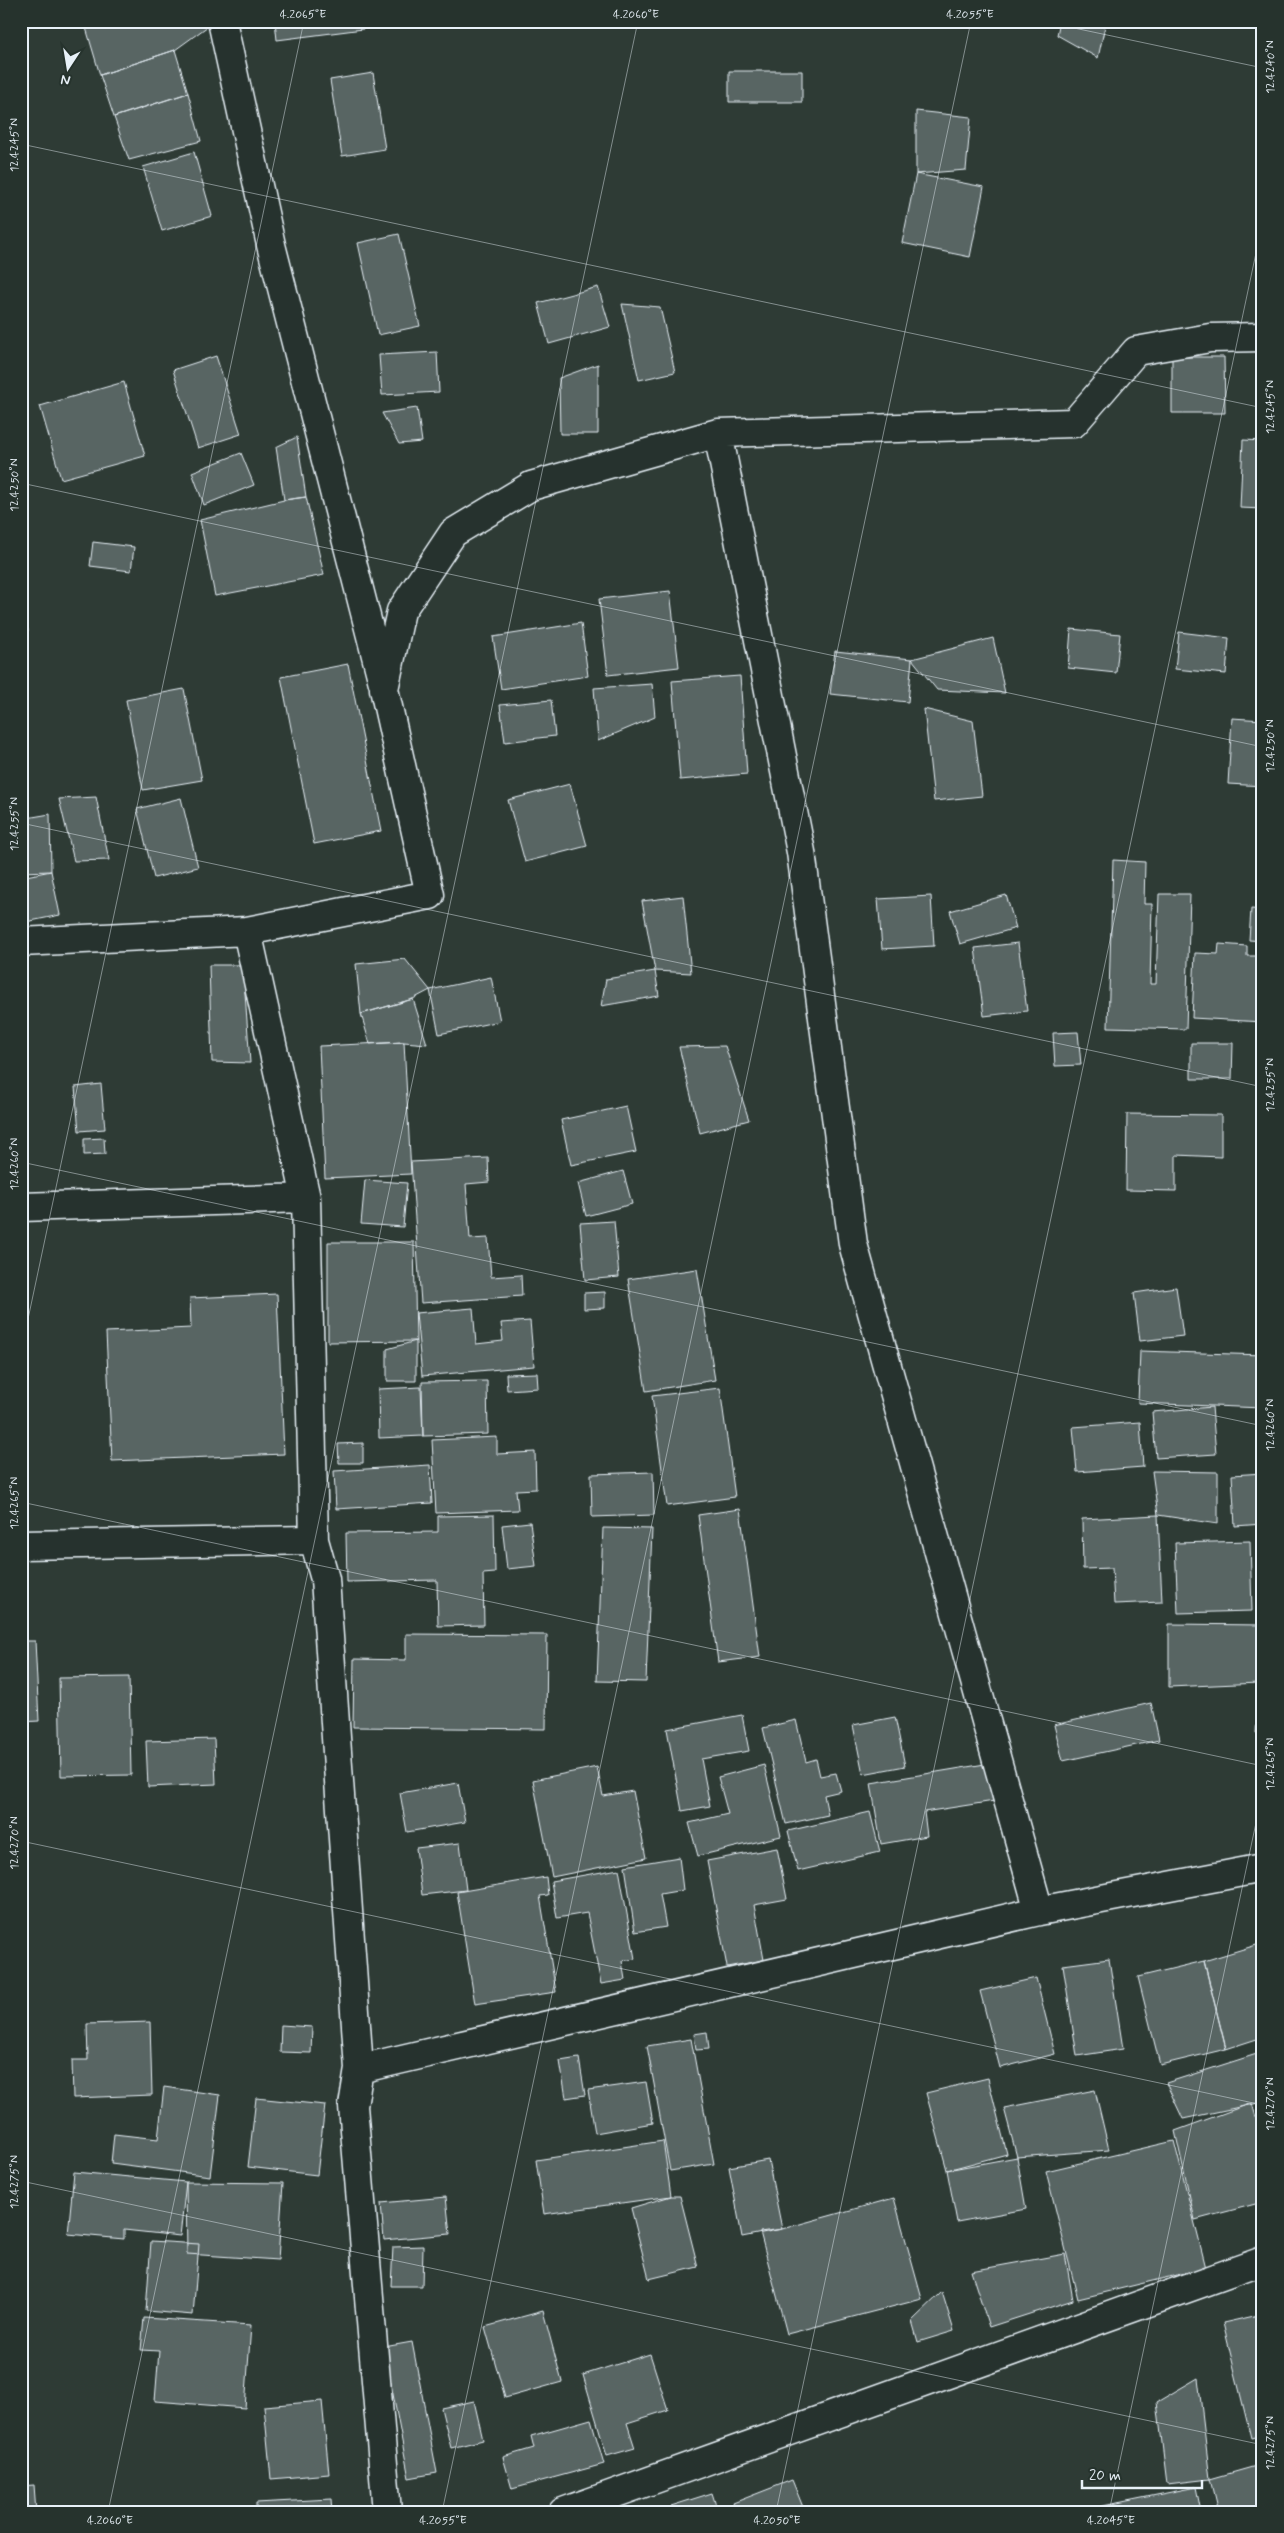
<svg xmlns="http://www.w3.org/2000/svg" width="1284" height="2533" font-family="Mynerve,sans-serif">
<rect width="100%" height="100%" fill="#2e3b35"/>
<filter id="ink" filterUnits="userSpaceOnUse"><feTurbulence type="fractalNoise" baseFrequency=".02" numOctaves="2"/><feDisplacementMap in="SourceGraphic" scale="10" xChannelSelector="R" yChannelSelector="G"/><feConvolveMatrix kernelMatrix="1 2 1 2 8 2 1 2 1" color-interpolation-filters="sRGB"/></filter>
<g filter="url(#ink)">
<path fill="#596563" stroke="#e8f1f8" d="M 84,21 L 215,21 L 175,50 L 100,75 Z
M 275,21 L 362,21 L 363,29 L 277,40 Z
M 1060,21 L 1106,21 L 1098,58 L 1057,35 Z
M 175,50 L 188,93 L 114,117 L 100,75 Z
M 729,71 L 802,71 L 802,102 L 729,102 Z
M 373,73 L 385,149 L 342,156 L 330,80 Z
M 188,93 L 201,141 L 129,160 L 114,117 Z
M 916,111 L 971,117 L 966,170 L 916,174 Z
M 194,152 L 212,216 L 162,231 L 143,167 Z
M 916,174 L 984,187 L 970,257 L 902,243 Z
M 399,234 L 420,326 L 378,335 L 358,243 Z
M 598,287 L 610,327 L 549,344 L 538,303 Z
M 622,304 L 660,307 L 675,372 L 639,380 Z
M 437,352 L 439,392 L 382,395 L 379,355 Z
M 216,356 L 241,434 L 198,448 L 173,370 Z
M 1172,357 L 1224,357 L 1225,413 L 1172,413 Z
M 598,364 L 598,434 L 560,434 L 559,378 Z
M 124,382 L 145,456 L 61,479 L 40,406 Z
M 417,408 L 422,442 L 399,444 L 382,413 Z
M 297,437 L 306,497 L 284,500 L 276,447 Z
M 1243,440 L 1263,441 L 1263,509 L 1240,508 Z
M 241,453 L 254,485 L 204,505 L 192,472 Z
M 306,497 L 324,575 L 215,596 L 200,520 L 284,500 Z
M 93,542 L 134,547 L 131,571 L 90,566 Z
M 670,591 L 679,667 L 608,675 L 599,599 Z
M 21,595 L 28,631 L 21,632 Z
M 581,623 L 588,676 L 501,689 L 493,637 Z
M 1071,629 L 1120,634 L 1116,673 L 1068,668 Z
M 1179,632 L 1229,638 L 1226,674 L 1175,669 Z
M 993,638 L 1005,693 L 937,690 L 912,659 Z
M 835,651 L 912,659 L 908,702 L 830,694 Z
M 348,664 L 381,831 L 314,844 L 281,677 Z
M 740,676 L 747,774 L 680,780 L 672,681 Z
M 652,684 L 655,717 L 598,741 L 594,688 Z
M 184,689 L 202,780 L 143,790 L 126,700 Z
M 551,700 L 555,736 L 505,742 L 500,705 Z
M 924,709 L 973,721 L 982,796 L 934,801 Z
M 1232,718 L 1263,720 L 1263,786 L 1228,784 Z
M 570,784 L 587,846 L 525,862 L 508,800 Z
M 96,797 L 109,860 L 74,861 L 59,799 Z
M 181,798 L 198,867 L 154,878 L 137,809 Z
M 50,814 L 51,871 L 21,872 L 21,819 Z
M 1113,860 L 1145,862 L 1144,904 L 1152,904 L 1150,984 L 1156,984 L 1159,894 L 1190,894 L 1186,1029 L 1108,1027 Z
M 51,871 L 60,915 L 21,923 L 21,877 Z
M 1006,895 L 1016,928 L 960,944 L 950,911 Z
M 683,896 L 691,973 L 655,971 L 642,901 Z
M 931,896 L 934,946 L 882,949 L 878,899 Z
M 1251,909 L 1263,910 L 1263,941 L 1249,940 Z
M 1018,943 L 1027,1011 L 984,1016 L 975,948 Z
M 1219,944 L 1247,946 L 1247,956 L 1263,956 L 1263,1022 L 1192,1018 L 1195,953 L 1218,954 Z
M 405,959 L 430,990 L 413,999 L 361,1014 L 356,964 Z
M 209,965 L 243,965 L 250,1063 L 212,1062 Z
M 655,971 L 659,996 L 601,1006 L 606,979 Z
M 491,977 L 500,1021 L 439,1034 L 430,990 Z
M 413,999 L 427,1044 L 404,1042 L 370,1044 L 361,1014 Z
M 1078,1032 L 1081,1065 L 1055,1066 L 1053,1033 Z
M 404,1042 L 411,1174 L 325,1178 L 319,1046 Z
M 1191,1043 L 1233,1043 L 1232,1079 L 1191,1079 Z
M 725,1046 L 749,1120 L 700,1133 L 679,1047 Z
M 101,1084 L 105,1129 L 79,1131 L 75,1087 Z
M 626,1106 L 636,1152 L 571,1165 L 561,1120 Z
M 1127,1114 L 1221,1115 L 1221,1157 L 1176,1155 L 1176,1191 L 1126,1190 Z
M 104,1138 L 105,1154 L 84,1155 L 84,1139 Z
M 488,1158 L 489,1182 L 466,1184 L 470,1239 L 488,1238 L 491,1277 L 521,1275 L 522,1296 L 421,1303 L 411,1162 Z
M 623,1171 L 632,1204 L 586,1216 L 578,1183 Z
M 365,1180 L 407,1183 L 403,1227 L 361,1224 Z
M 614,1221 L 619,1277 L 585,1280 L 580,1223 Z
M 328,1242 L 414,1242 L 416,1341 L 328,1342 Z
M 697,1269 L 715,1380 L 646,1391 L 628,1279 Z
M 1176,1287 L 1183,1336 L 1140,1341 L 1134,1293 Z
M 605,1292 L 605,1308 L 584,1309 L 584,1293 Z
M 277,1294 L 284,1454 L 112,1461 L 106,1332 L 191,1328 L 190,1298 Z
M 473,1308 L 476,1344 L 503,1341 L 501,1323 L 530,1321 L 534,1366 L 422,1376 L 416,1313 Z
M 416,1341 L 416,1381 L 387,1381 L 387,1349 Z
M 1140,1351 L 1263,1355 L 1263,1408 L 1138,1403 Z
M 537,1373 L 538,1388 L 507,1390 L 506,1374 Z
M 487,1381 L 488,1434 L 423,1436 L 422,1382 Z
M 421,1387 L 423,1436 L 379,1438 L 378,1389 Z
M 720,1388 L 735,1497 L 667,1506 L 652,1396 Z
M 1212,1407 L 1216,1454 L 1156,1458 L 1152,1412 Z
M 1140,1422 L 1143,1467 L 1077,1472 L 1073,1427 Z
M 497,1437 L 497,1454 L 535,1452 L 536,1489 L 516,1490 L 518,1510 L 436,1513 L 432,1440 Z
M 363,1443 L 363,1463 L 339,1463 L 338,1444 Z
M 430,1465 L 432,1503 L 336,1509 L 334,1471 Z
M 1152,1471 L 1218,1472 L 1218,1524 L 1158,1515 Z
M 653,1472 L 654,1515 L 592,1517 L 591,1474 Z
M 1263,1473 L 1263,1524 L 1235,1526 L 1232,1475 Z
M 740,1509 L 760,1657 L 718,1662 L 698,1515 Z
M 494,1515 L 495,1573 L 483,1574 L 484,1625 L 438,1626 L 437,1580 L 347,1582 L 346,1533 L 438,1532 L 438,1516 Z
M 1158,1515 L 1162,1602 L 1114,1604 L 1112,1568 L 1083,1569 L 1082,1519 Z
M 530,1522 L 536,1566 L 507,1569 L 502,1525 Z
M 603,1528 L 652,1529 L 646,1682 L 597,1681 Z
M 1250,1541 L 1252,1611 L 1178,1613 L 1175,1543 Z
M 1169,1624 L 1263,1625 L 1259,1683 L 1169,1687 Z
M 406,1634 L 547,1635 L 546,1729 L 353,1727 L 354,1659 L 406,1660 Z
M 21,1641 L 35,1641 L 39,1721 L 21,1722 Z
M 129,1677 L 131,1775 L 61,1776 L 59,1678 Z
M 1259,1683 L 1263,1684 L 1263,1734 L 1256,1733 Z
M 1151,1703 L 1159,1740 L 1063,1761 L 1054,1725 Z
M 742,1715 L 749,1751 L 701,1759 L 710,1806 L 682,1811 L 667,1729 Z
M 895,1717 L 905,1766 L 863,1774 L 853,1725 Z
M 796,1720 L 806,1762 L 816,1759 L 820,1776 L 836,1773 L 841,1791 L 824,1795 L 828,1815 L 786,1824 L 763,1728 Z
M 214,1739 L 216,1784 L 148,1787 L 146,1741 Z
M 985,1764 L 1007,1799 L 924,1812 L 927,1836 L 881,1844 L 871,1783 Z
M 764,1765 L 781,1836 L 698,1856 L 689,1823 L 728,1814 L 718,1777 Z
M 597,1767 L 603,1796 L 633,1791 L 646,1858 L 552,1877 L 533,1780 Z
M 458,1783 L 465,1822 L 407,1832 L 400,1793 Z
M 870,1812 L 880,1852 L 798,1871 L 788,1831 Z
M 460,1843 L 466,1890 L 422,1895 L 416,1848 Z
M 777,1848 L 787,1899 L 754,1905 L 764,1960 L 727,1967 L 707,1861 Z
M 679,1857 L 683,1890 L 660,1894 L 666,1927 L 635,1932 L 625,1866 Z
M 619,1869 L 635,1959 L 622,1961 L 625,1980 L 601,1984 L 587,1913 L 557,1918 L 551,1881 Z
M 546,1877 L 548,1895 L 540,1896 L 556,1992 L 475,2004 L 457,1892 Z
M 1263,1943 L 1263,2037 L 1226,2049 L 1204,1961 Z
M 1109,1959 L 1123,2049 L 1077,2056 L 1063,1965 Z
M 1204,1961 L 1226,2049 L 1160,2065 L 1138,1977 Z
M 1036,1978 L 1055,2054 L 1000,2068 L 980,1991 Z
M 150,2022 L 152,2095 L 73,2098 L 72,2060 L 88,2060 L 87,2024 Z
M 281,2025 L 312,2027 L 311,2053 L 280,2052 Z
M 707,2032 L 709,2049 L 696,2050 L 694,2034 Z
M 691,2039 L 714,2164 L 670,2171 L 647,2046 Z
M 1263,2052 L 1263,2102 L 1183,2119 L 1166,2083 Z
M 579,2058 L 585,2095 L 566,2098 L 560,2061 Z
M 988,2078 L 1007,2154 L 947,2170 L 926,2093 Z
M 646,2082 L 653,2123 L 595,2133 L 588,2090 Z
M 164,2087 L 220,2095 L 210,2176 L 111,2163 L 114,2134 L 158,2139 Z
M 1095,2090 L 1109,2150 L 1017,2157 L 1004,2108 Z
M 256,2098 L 325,2105 L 317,2175 L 248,2167 Z
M 1252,2103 L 1263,2143 L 1263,2202 L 1195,2220 L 1175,2131 Z
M 663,2141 L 671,2196 L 544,2214 L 536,2160 Z
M 1174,2141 L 1206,2268 L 1078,2299 L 1046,2171 Z
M 1017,2157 L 1026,2209 L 957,2222 L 947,2170 Z
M 768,2160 L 782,2229 L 742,2237 L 729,2167 Z
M 74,2172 L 186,2182 L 180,2236 L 124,2230 L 124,2239 L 68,2234 Z
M 186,2182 L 283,2183 L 278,2260 L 187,2254 Z
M 671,2196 L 680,2196 L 698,2267 L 649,2279 L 631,2208 Z
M 446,2197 L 450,2234 L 384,2240 L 381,2203 Z
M 894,2198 L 922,2299 L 787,2334 L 760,2232 L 782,2229 Z
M 151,2241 L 199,2244 L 193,2315 L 146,2311 Z
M 423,2246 L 422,2286 L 391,2286 L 393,2247 Z
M 1065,2254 L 1073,2300 L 989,2327 L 971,2271 Z
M 942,2292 L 954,2331 L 918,2342 L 912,2321 Z
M 543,2311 L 562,2382 L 505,2398 L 485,2327 Z
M 1263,2314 L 1263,2435 L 1251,2438 L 1223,2323 Z
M 144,2318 L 251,2325 L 245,2408 L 155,2401 L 159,2351 L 141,2350 Z
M 412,2342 L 437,2473 L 409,2478 L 384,2347 Z
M 650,2354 L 668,2410 L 627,2423 L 635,2448 L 607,2456 L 583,2375 Z
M 1198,2378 L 1210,2479 L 1167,2484 L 1157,2402 Z
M 322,2401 L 329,2474 L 271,2479 L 264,2406 Z
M 474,2401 L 483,2440 L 451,2448 L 441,2408 Z
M 591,2419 L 604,2464 L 512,2489 L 503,2457 L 534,2448 L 531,2436 Z
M 1263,2464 L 1263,2512 L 1218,2512 L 1210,2479 Z
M 792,2480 L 805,2512 L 736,2512 L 733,2503 Z
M 34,2485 L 36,2512 L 21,2512 L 21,2486 Z
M 1196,2487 L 1201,2512 L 1073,2512 Z
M 712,2493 L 718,2512 L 673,2512 L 671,2506 Z
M 331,2499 L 332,2512 L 256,2512 L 256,2503 Z"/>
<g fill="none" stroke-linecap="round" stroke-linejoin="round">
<defs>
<path id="minor" d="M 222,21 L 271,245 L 383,683
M 718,433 L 801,852 L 853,1244 L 1039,1911
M 247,931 L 306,1198 L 314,1540 L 325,1579 L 359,2069 L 353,2106 L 387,2512
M 21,942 L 247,931 L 430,895 L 384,689 L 401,611 L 453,533 L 531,486 L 718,433 L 1074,423 L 1136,351 L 1210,338 L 1263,337
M 21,1207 L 306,1198
M 21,1545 L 314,1540
M 359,2069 L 1039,1911 L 1263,1868
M 563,2512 L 1263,2261"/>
</defs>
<use href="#minor" stroke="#e8f1f8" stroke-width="31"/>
<use href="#minor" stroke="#26332d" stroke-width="28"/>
</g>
</g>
<path fill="none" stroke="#e8f1f8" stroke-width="1" stroke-opacity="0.45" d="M 1041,21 L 1263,68M 21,144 L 1263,408M 21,483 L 1263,747M 21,823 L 1263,1087M 21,1162 L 1263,1426M 21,1352 L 304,21M 21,1502 L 1263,1766M 21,1841 L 1263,2105M 21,2181 L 1263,2445M 108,2512 L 638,21M 442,2512 L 971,21M 776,2512 L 1263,220M 1109,2512 L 1263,1790"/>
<rect width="1284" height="2533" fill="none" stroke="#26332d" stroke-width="55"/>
<g transform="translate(68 68) rotate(192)" stroke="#26332d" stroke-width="4" paint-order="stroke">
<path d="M0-4L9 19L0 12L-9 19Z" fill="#e8f1f8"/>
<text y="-8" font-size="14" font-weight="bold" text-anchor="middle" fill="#e8f1f8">N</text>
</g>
<path d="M1082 2480v8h120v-8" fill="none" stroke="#e8f1f8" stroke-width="2.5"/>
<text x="1089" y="2480" font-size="15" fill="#e8f1f8" stroke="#26332d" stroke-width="4" paint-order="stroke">20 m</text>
<rect x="28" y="28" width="1228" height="2478" fill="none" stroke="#e8f1f8" stroke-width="2"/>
<g font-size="12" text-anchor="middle" fill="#e8f1f8">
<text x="303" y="18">4.2065°E</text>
<text x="636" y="18">4.2060°E</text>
<text x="970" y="18">4.2055°E</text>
<text transform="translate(1270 67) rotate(-90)" y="4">12.4240°N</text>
<text transform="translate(14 145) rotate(-90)" y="4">12.4245°N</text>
<text transform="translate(1270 407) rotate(-90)" y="4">12.4245°N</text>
<text transform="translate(14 485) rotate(-90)" y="4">12.4250°N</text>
<text transform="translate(1270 746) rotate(-90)" y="4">12.4250°N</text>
<text transform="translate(14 824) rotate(-90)" y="4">12.4255°N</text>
<text transform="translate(1270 1085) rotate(-90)" y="4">12.4255°N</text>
<text transform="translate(14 1164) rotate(-90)" y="4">12.4260°N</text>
<text transform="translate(1270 1425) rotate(-90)" y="4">12.4260°N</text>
<text transform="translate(14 1503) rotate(-90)" y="4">12.4265°N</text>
<text transform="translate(1270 1764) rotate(-90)" y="4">12.4265°N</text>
<text transform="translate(14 1843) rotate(-90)" y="4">12.4270°N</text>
<text transform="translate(1270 2104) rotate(-90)" y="4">12.4270°N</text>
<text transform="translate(14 2182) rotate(-90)" y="4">12.4275°N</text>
<text transform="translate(1270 2443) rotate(-90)" y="4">12.4275°N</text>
<text x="110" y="2524">4.2060°E</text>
<text x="443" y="2524">4.2055°E</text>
<text x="777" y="2524">4.2050°E</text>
<text x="1111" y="2524">4.2045°E</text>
</g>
</svg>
